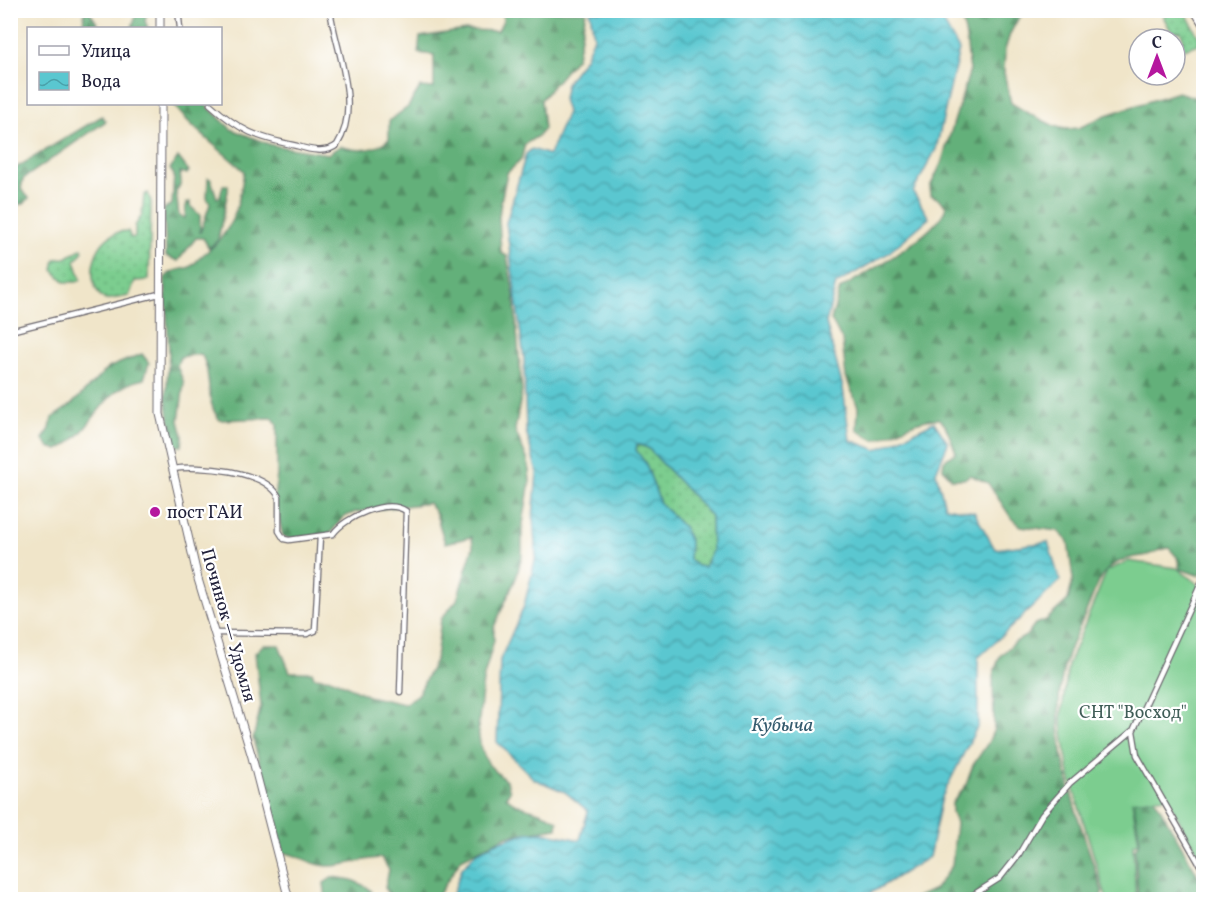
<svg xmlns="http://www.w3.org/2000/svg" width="1214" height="910" font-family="Vollkorn,serif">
<defs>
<pattern id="grass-dots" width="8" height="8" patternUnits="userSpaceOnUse" patternTransform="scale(1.5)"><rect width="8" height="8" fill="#7bcd8f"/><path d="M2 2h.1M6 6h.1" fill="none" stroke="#6ab07c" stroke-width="1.8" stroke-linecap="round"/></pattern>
<pattern id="forest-firs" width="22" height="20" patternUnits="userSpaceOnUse" patternTransform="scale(1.5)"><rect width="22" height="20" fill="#64b07a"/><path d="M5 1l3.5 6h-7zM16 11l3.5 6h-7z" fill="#528f65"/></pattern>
<pattern id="water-waves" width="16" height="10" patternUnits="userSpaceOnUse" patternTransform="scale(1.5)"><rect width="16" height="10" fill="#5ac7d0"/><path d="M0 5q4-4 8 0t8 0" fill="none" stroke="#4aa1aa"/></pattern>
</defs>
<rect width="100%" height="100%" fill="#fff"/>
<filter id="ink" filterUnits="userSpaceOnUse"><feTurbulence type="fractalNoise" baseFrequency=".0167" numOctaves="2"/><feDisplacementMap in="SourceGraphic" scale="12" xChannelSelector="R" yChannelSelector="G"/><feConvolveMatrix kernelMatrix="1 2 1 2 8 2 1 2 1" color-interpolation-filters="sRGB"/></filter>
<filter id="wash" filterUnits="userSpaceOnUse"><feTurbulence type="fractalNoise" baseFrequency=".008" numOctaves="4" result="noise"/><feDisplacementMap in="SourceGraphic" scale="24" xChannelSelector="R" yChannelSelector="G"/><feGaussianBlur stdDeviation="1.35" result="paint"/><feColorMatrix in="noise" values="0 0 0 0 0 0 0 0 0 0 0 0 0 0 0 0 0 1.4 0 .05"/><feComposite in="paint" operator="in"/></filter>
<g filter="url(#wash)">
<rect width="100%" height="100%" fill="#f0e5c9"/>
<path fill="url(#grass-dots)" stroke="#4e7865" stroke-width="1.5" d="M 1164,11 L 1185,11 L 1199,38 L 1199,44 L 1175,52 L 1175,43 L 1184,41 L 1181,32 L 1171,31 L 1164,18 Z
M 148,193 L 151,202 L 149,280 L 135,281 L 129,296 L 105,300 C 81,283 94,230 128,231 L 131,238 L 135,237 L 135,226 L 142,215 L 144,195 Z
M 82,248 L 83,251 L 75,261 L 81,279 L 77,282 L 65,282 L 53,270 L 55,259 L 66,258 Z
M 637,444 L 648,448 L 711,516 L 712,551 L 704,567 L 697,566 L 689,559 L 690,546 L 684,528 L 660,503 L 646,464 L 636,451 Z"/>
<path fill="url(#forest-firs)" stroke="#43695a" stroke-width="1.5" d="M 85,11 L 89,11 L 100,28 L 82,28 Z
M 137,11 L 147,11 L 145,21 L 148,28 L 132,28 Z
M 503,11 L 586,11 L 577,57 L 541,100 L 544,129 L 538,136 L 525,144 L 521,160 L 507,173 L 501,201 L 499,217 L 501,253 L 507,256 L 514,295 L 522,391 L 515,430 L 528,461 L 530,481 L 522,530 L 522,556 L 516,578 L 494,627 L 494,640 L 483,680 L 478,730 L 481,749 L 489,765 L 507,782 L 510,791 L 506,797 C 520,810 542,809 558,821 L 557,828 L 507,836 L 461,859 L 436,899 L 390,899 L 385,888 L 389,870 L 382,858 C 363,858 346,867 327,866 C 310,865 299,854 283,853 L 253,739 L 261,706 L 255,653 L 263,645 L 279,645 L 290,672 L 312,672 L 314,677 L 333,679 L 368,696 L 404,704 L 418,695 L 436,658 L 441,619 L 457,600 L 473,547 L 472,537 L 445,543 L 436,514 L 429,503 L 356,512 L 343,517 L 329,535 L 290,539 L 283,536 L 274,498 L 277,475 L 277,424 L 273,418 L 220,420 C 204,403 213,373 201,354 L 180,357 L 177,366 L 184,383 L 179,421 L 183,436 L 182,446 L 176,446 L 173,443 L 166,398 L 169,353 L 165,278 C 173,268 179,271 190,267 C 195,264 199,258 204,254 C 233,233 239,206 244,171 C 220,149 193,130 173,104 L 205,104 L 231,129 L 271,145 L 328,154 L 340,146 C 357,152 375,151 389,139 L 389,121 L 408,107 L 420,87 L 434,88 L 434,55 L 418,53 L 420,37 L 466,30 L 498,31 L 503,20 Z
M 958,11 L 1026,11 L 1018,19 L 1010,34 L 1005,50 L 1004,73 L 1011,103 L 1026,112 L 1054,126 L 1067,129 L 1079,128 L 1106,115 L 1178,92 L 1203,100 L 1203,569 L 1200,576 L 1180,569 L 1177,557 L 1169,548 C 1159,549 1152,555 1143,556 C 1102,560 1100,579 1086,612 C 1080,626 1073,640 1068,654 C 1041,733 1079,816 1102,891 L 1101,899 L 913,899 L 935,889 L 952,866 L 956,823 L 952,813 L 952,803 L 966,785 L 973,765 L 988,743 L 994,729 L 993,675 L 1000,656 L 1015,642 L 1026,636 L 1035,624 L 1046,620 L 1068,600 L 1073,579 L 1068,541 L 1058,531 L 1021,526 L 1012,519 L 988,483 L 970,475 L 964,479 L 952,479 L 943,469 L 944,461 L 956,452 L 945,425 L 939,419 C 914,418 898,434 874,440 L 857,430 L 858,407 L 846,377 L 842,340 L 831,320 L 840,289 C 865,273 938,235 946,207 L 941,200 L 931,195 L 930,187 L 941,164 L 970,70 C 966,49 968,31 958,11 Z
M 102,116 L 106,121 L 23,179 L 21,189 L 29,198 L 24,204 L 11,205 L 11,171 Z
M 178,157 L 189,171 L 187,174 L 180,172 L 181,183 L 176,192 L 179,216 L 185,218 L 186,203 L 190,202 L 190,206 L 200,215 L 200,233 L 210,204 L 207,198 L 208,178 L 211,179 L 217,198 L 220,197 L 223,185 L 228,185 L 228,191 L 218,240 L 209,248 L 203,238 L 196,238 L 178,261 L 166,256 C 166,241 164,227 164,209 L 172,204 L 174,175 L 170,169 Z
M 142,354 L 149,363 L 144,379 C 98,388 98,430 58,450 L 49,447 L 43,439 L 50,429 L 52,418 L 71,405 L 108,368 Z
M 1137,767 L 1203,884 L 1203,899 L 1138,899 L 1135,849 L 1140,841 L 1128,772 Z
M 333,877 L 352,880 L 367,887 L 371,891 L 370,899 L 326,899 L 324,883 Z"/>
<path fill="#7bcd8f" stroke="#4e7865" stroke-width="1.5" d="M 1128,561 L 1177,568 L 1202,587 L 1203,585 L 1203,866 L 1167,797 L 1132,801 L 1139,842 L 1133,845 L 1136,899 L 1107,900 L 1069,774 L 1061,719 L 1068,665 L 1103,580 L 1107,571 Z"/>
<path fill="url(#water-waves)" stroke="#3e7486" stroke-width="1.5" fill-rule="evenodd" d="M 590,11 L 937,11 L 959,50 L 936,149 L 913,192 L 929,218 L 887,254 L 836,284 L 826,323 L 843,388 L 850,440 L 877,450 L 934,422 L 948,443 L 936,472 L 945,507 L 974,512 L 995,549 L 1048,542 L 1060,581 L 978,658 L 978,725 L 942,797 L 929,857 L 866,896 L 851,900 L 451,899 L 462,868 L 476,853 L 495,843 L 525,833 L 543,832 L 580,840 L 588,811 L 565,792 L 534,779 L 497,742 L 500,660 L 524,606 L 536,556 L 533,518 L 537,473 L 526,431 L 524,359 L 506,223 L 526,154 L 532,149 L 549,155 L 567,112 L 563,99 L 566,83 L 585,58 L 594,37 ZM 637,444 L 648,448 L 711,516 L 712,551 L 704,567 L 697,566 L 689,559 L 690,542 L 684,528 L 660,503 L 646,464 L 636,450 Z"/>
</g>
<g filter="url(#ink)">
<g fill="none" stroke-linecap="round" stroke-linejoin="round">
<defs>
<path id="street" d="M 178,10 L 180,28
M 1193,10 L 1204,28
M 210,104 C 241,132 256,137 297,146 C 310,150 326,154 337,145 C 362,106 336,51 330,10
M 10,331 L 159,294
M 172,469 C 199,465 265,470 279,497 L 279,531 L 284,539 L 289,540 L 333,534 C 345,517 387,498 406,511 L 400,692
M 1204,577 L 1133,731 L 1137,755 L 1204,872
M 215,633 L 307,634 L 315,631 L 320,536
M 965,900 L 1000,878 L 1019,854 L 1042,815 L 1070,783 L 1132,731"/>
<path id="secondary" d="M 160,10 L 160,28
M 161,104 L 160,414 L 198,579 L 252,757 L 289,900"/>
</defs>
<use href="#street" stroke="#6a666d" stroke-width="7"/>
<use href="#secondary" stroke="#6a666d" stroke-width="9"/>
<use href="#street" stroke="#fff" stroke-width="4.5"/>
<use href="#secondary" stroke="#fff" stroke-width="7"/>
</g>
</g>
<circle fill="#b5179e" stroke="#fff" stroke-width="2" cx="155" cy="512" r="6"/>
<g text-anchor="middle" stroke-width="4.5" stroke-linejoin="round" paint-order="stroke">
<g font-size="18" fill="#22223b" stroke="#fff" text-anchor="start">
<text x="167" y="518">пост ГАИ</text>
</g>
<g font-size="18" fill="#22223b" stroke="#fff">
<text transform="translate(229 625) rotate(74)" y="6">Починок — Удомля</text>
</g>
<g font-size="18" fill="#415e58" stroke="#fff">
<text x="1133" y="718">СНТ "Восход"</text>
</g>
<g font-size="20" font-style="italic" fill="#365c6f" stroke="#fff">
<text x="782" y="731">Кубыча</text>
</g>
</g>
<rect width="1214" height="910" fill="none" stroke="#fff" stroke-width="36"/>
<rect x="27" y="27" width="195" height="78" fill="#ffffff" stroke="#a7a7b1" stroke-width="1.5"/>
<rect x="39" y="46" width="30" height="9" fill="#ffffff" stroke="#a7a7b1" stroke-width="1.5"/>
<text x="81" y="57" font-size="18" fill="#22223b">Улица</text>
<rect x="39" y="72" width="30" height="18" fill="url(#water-waves)" stroke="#a7a7b1" stroke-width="1.5"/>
<text x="81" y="87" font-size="18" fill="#22223b">Вода</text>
<g transform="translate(1157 57)"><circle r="28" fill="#ffffff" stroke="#a7a7b1" stroke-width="1.5"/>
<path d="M0-4.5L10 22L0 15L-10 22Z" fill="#b5179e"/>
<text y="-9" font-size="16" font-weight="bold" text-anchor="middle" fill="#22223b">С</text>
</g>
</svg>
